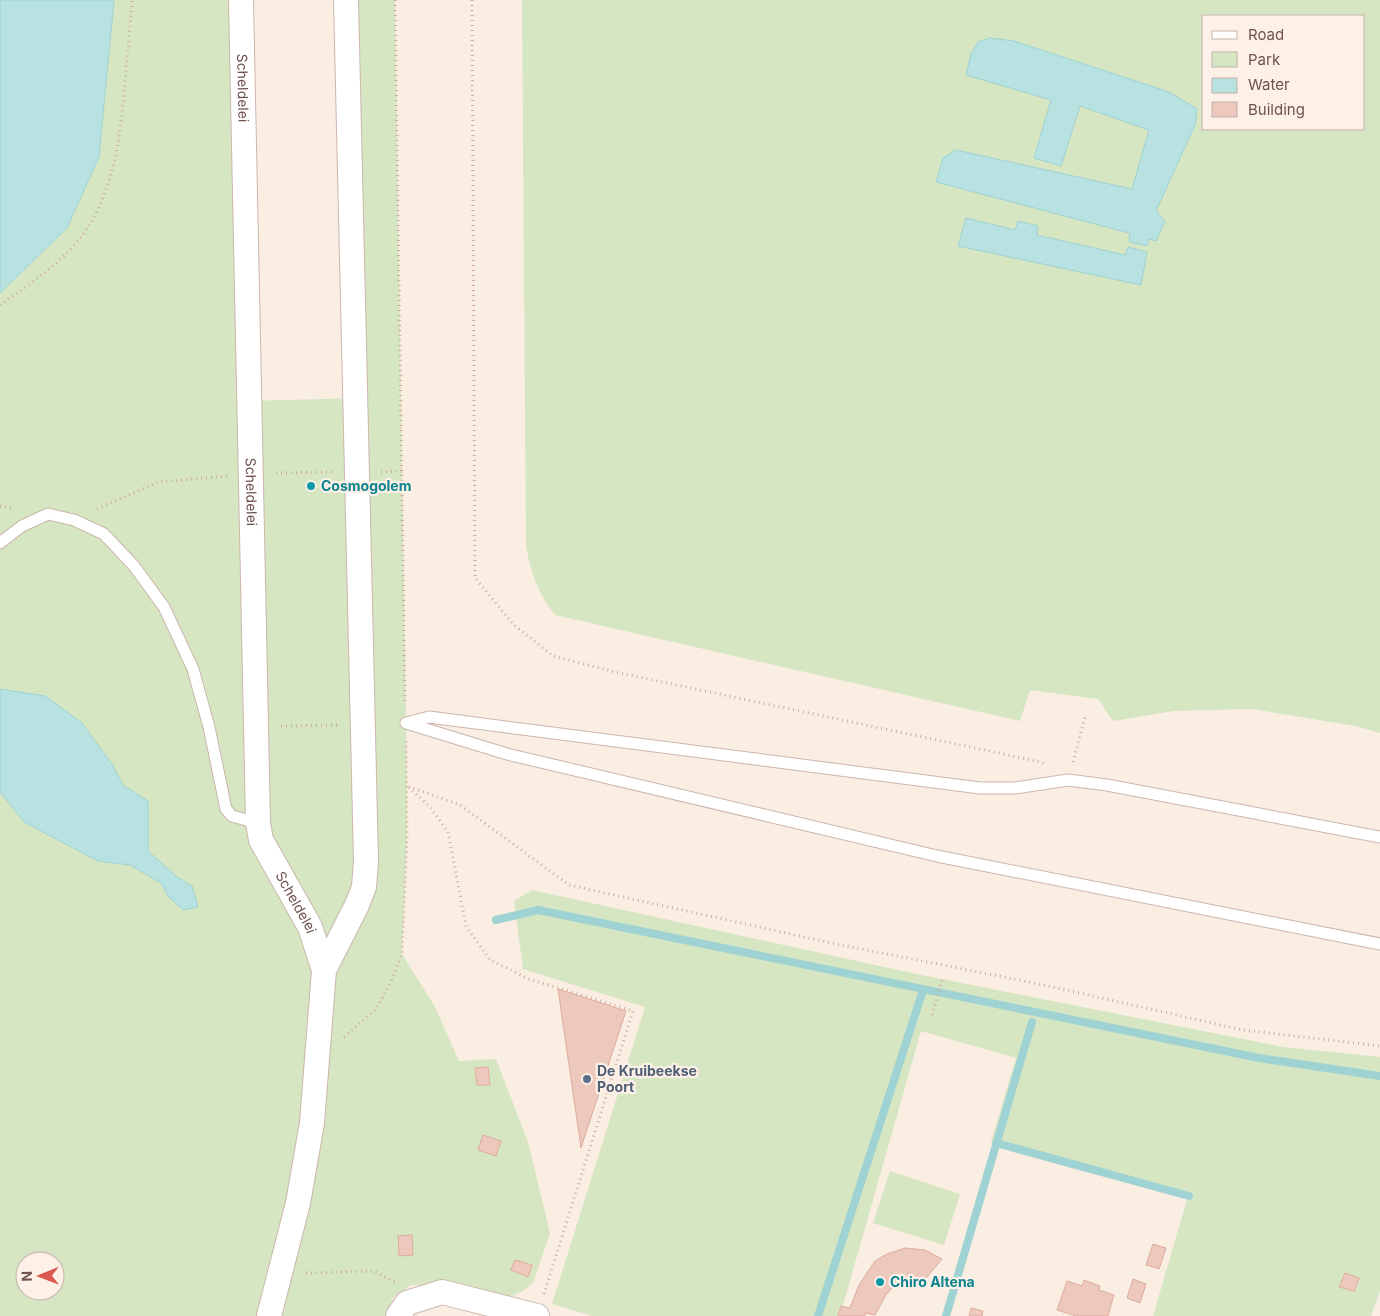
<svg xmlns="http://www.w3.org/2000/svg" width="1380" height="1316" font-family="Inter,sans-serif">
<rect width="100%" height="100%" fill="#faede2"/>
<path fill="#d6e6c2" fill-rule="evenodd" d="M 114,0 L 231,0 L 239,401 L 365,398 L 355,0 L 395,0 L 407,786 L 407,838 L 402,954 L 434,1005 L 459,1061 L 496,1059 L 528,1142 L 550,1233 L 533,1283 L 523,1291 L 503,1300 L 440,1285 L 411,1285 L 393,1298 L 385,1316 L 0,1316 L 0,792 L 24,822 L 98,861 L 130,865 L 161,883 L 168,896 L 192,886 L 177,877 L 148,851 L 148,801 L 123,785 L 112,764 L 45,696 L 0,689 L 0,293 L 67,228 L 99,157 ZM 25,1261 L 55,1261 L 55,1291 L 25,1291 Z
M 522,0 L 1380,0 L 1380,733 L 1355,726 L 1252,709 L 1174,711 L 1113,721 L 1098,699 L 1030,690 L 1020,721 L 555,615 C 537,591 532,575 526,547 ZM 1204,16 L 1364,16 L 1364,129 L 1204,129 ZM 1014,41 L 1168,92 L 1197,109 L 1195,125 L 1156,211 L 1147,246 L 1131,242 L 1129,234 L 957,150 L 1132,189 L 1149,130 L 1080,106 L 1061,166 L 1034,158 L 1051,100 ZM 966,218 L 1015,230 L 1038,226 L 1037,235 L 1125,255 L 1129,247 L 1140,284 L 958,246 Z
M 532,890 L 912,973 L 1283,1047 L 1380,1057 L 1380,1291 L 1371,1316 L 1153,1316 L 1188,1196 L 991,1142 L 1016,1058 L 921,1031 L 840,1316 L 592,1316 L 552,1304 L 645,1007 L 523,969 L 514,901 Z
M 890,1171 L 960,1194 L 944,1245 L 873,1223 Z"/>
<path fill="#b8e1e1" stroke="#9fd2d2" d="M 0,0 L 114,0 L 99,157 L 67,228 L 0,293 Z
M 990,38 L 1014,41 L 1169,92 L 1197,109 L 1195,125 L 1156,211 L 1165,221 L 1156,241 L 1149,239 L 1147,246 L 1130,242 L 1129,233 L 936,182 L 943,158 L 956,150 L 1132,189 L 1149,130 L 1080,106 L 1061,166 L 1034,158 L 1051,100 L 966,75 L 971,54 L 978,42 Z
M 966,218 L 1015,230 L 1018,221 L 1038,226 L 1037,235 L 1125,255 L 1128,247 L 1147,252 L 1141,285 L 958,246 Z
M 0,689 L 45,696 L 81,722 L 112,764 L 123,785 L 148,801 L 148,851 L 177,877 L 192,886 L 198,907 L 183,910 L 168,896 L 161,883 L 130,865 L 98,861 L 24,822 L 0,792 Z"/>
<g fill="none" stroke-linecap="round" stroke-linejoin="round">
<path stroke="#9fd2d2" stroke-width="8" d="M 496,920 L 538,910 L 1259,1058 L 1380,1076
M 996,1143 L 1189,1196
M 818,1316 L 923,990
M 946,1316 L 1032,1022"/>
</g>
<path fill="#edc8bc" stroke="#deac9d" d="M 558,989 L 626,1011 L 581,1148 Z
M 488,1067 L 490,1085 L 477,1085 L 475,1068 Z
M 483,1135 L 501,1141 L 496,1156 L 478,1150 Z
M 412,1235 L 413,1255 L 399,1256 L 398,1236 Z
M 1153,1244 L 1166,1248 L 1159,1269 L 1146,1265 Z
M 905,1248 L 925,1250 L 942,1259 L 922,1283 L 916,1280 L 906,1279 L 895,1284 L 886,1295 L 875,1315 L 865,1313 L 865,1316 L 838,1316 L 841,1306 L 850,1308 L 859,1285 L 875,1261 L 887,1254 Z
M 515,1260 L 532,1265 L 528,1277 L 511,1270 Z
M 1345,1273 L 1359,1278 L 1354,1291 L 1339,1287 Z
M 1133,1279 L 1146,1284 L 1140,1303 L 1127,1298 Z
M 1084,1280 L 1100,1286 L 1099,1290 L 1114,1295 L 1108,1316 L 1076,1316 L 1057,1310 L 1067,1281 L 1082,1286 Z
M 971,1308 L 983,1311 L 982,1316 L 969,1316 Z"/>
<g fill="none" stroke-linecap="round" stroke-linejoin="round">
<defs>
<path id="lane" d="M 0,543 L 22,526 L 48,514 L 74,520 L 104,534 L 134,566 L 164,607 L 193,669 L 209,727 L 226,809 L 232,816 L 258,823
M 406,723 L 507,754 L 937,856 L 1380,944
M 406,723 L 429,717 L 980,788 L 1015,788 L 1068,780 L 1107,785 L 1380,837"/>
<g id="street">
<path id="s1" d="M 241,0 L 258,823 L 261,840 L 310,927 L 324,970 L 312,1123 L 298,1203 L 269,1316"/>
<path d="M 324,970 L 357,905 L 364,887 L 366,862 L 346,0"/>
<path d="M 398,1316 L 407,1303 L 442,1292 L 537,1316"/>
</g>
</defs>
<use href="#lane" stroke="#ccb6ac" stroke-width="13"/>
<use href="#street" stroke="#ccb6ac" stroke-width="26"/>
<path stroke="#d1ab9f" stroke-width="3" stroke-dasharray="1 4" stroke-linecap="butt" d="M 395,0 L 405,705
M 472,0 L 475,578 L 514,625 L 553,656 L 615,672 L 1041,762 L 1045,765
M 0,305 C 30,284 62,263 84,233 C 115,189 120,136 125,84 C 127,56 130,28 132,0
M 381,472 L 402,471
M 276,473 L 332,472
M 0,506 L 13,508
M 97,509 L 158,482 L 228,476
M 281,726 L 338,725
M 1073,762 L 1085,717
M 932,1015 L 943,977
M 344,1037 L 376,1009 L 390,984 L 402,954 L 407,838 L 406,741
M 306,1273 L 374,1271 L 395,1282
M 544,1294 L 633,1011 L 529,979 L 490,960 L 466,926 L 448,832 L 430,807 L 407,786 L 460,805 L 569,885 L 836,944 L 1039,984 L 1243,1030 L 1380,1046"/>
<use href="#lane" stroke="#fff" stroke-width="11"/>
<use href="#street" stroke="#fff" stroke-width="24"/>
</g>
<g fill="#0f9aa8" stroke="#fdf1e7" stroke-width="2">
<circle cx="311" cy="486" r="5"/>
<circle cx="880" cy="1282" r="5"/>
</g>
<circle fill="#5c6f8a" stroke="#fdf1e7" stroke-width="2" cx="587" cy="1079" r="5"/>
<g text-anchor="middle" stroke-width="4.5" stroke-linejoin="round" paint-order="stroke">
<g font-size="14" fill="#6f524b" stroke="#fdf1e7">
<text dy="5" stroke="none"><textPath href="#s1" startOffset="88">Scheldelei</textPath></text>
<text dy="5" stroke="none"><textPath href="#s1" startOffset="492">Scheldelei</textPath></text>
<text dy="5" stroke="none"><textPath href="#s1" startOffset="912">Scheldelei</textPath></text>
</g>
<g font-size="14" font-weight="bold" fill="#0d838f" stroke="#fdf1e7" text-anchor="start">
<text x="321" y="491">Cosmogolem</text>
<text x="890" y="1287">Chiro Altena</text>
</g>
<g font-size="14" font-weight="bold" fill="#4e5e75" stroke="#fdf1e7" text-anchor="start">
<text x="597" y="1076">De Kruibeekse<tspan x="597" dy="16">Poort</tspan></text>
</g>
</g>
<rect x="1202" y="15" width="162" height="115" fill="#fdf1e7" stroke="#c4b1a9"/>
<rect x="1212" y="31" width="25" height="8" fill="#ffffff" stroke="#c4b1a9"/>
<text x="1248" y="40" font-size="15" fill="#6f524b">Road</text>
<rect x="1212" y="52" width="25" height="15" fill="#d6e6c2" stroke="#c4b1a9"/>
<text x="1248" y="65" font-size="15" fill="#6f524b">Park</text>
<rect x="1212" y="78" width="25" height="15" fill="#b8e1e1" stroke="#c4b1a9"/>
<text x="1248" y="90" font-size="15" fill="#6f524b">Water</text>
<rect x="1212" y="102" width="25" height="15" fill="#edc8bc" stroke="#c4b1a9"/>
<text x="1248" y="115" font-size="15" fill="#6f524b">Building</text>
<g transform="translate(40 1276) rotate(269)"><circle r="24" fill="#fdf1e7" stroke="#c4b1a9"/>
<path d="M0-4L9 19L0 12L-9 19Z" fill="#db5a50"/>
<text y="-8" font-size="14" font-weight="bold" text-anchor="middle" fill="#6f524b">N</text>
</g>
</svg>
